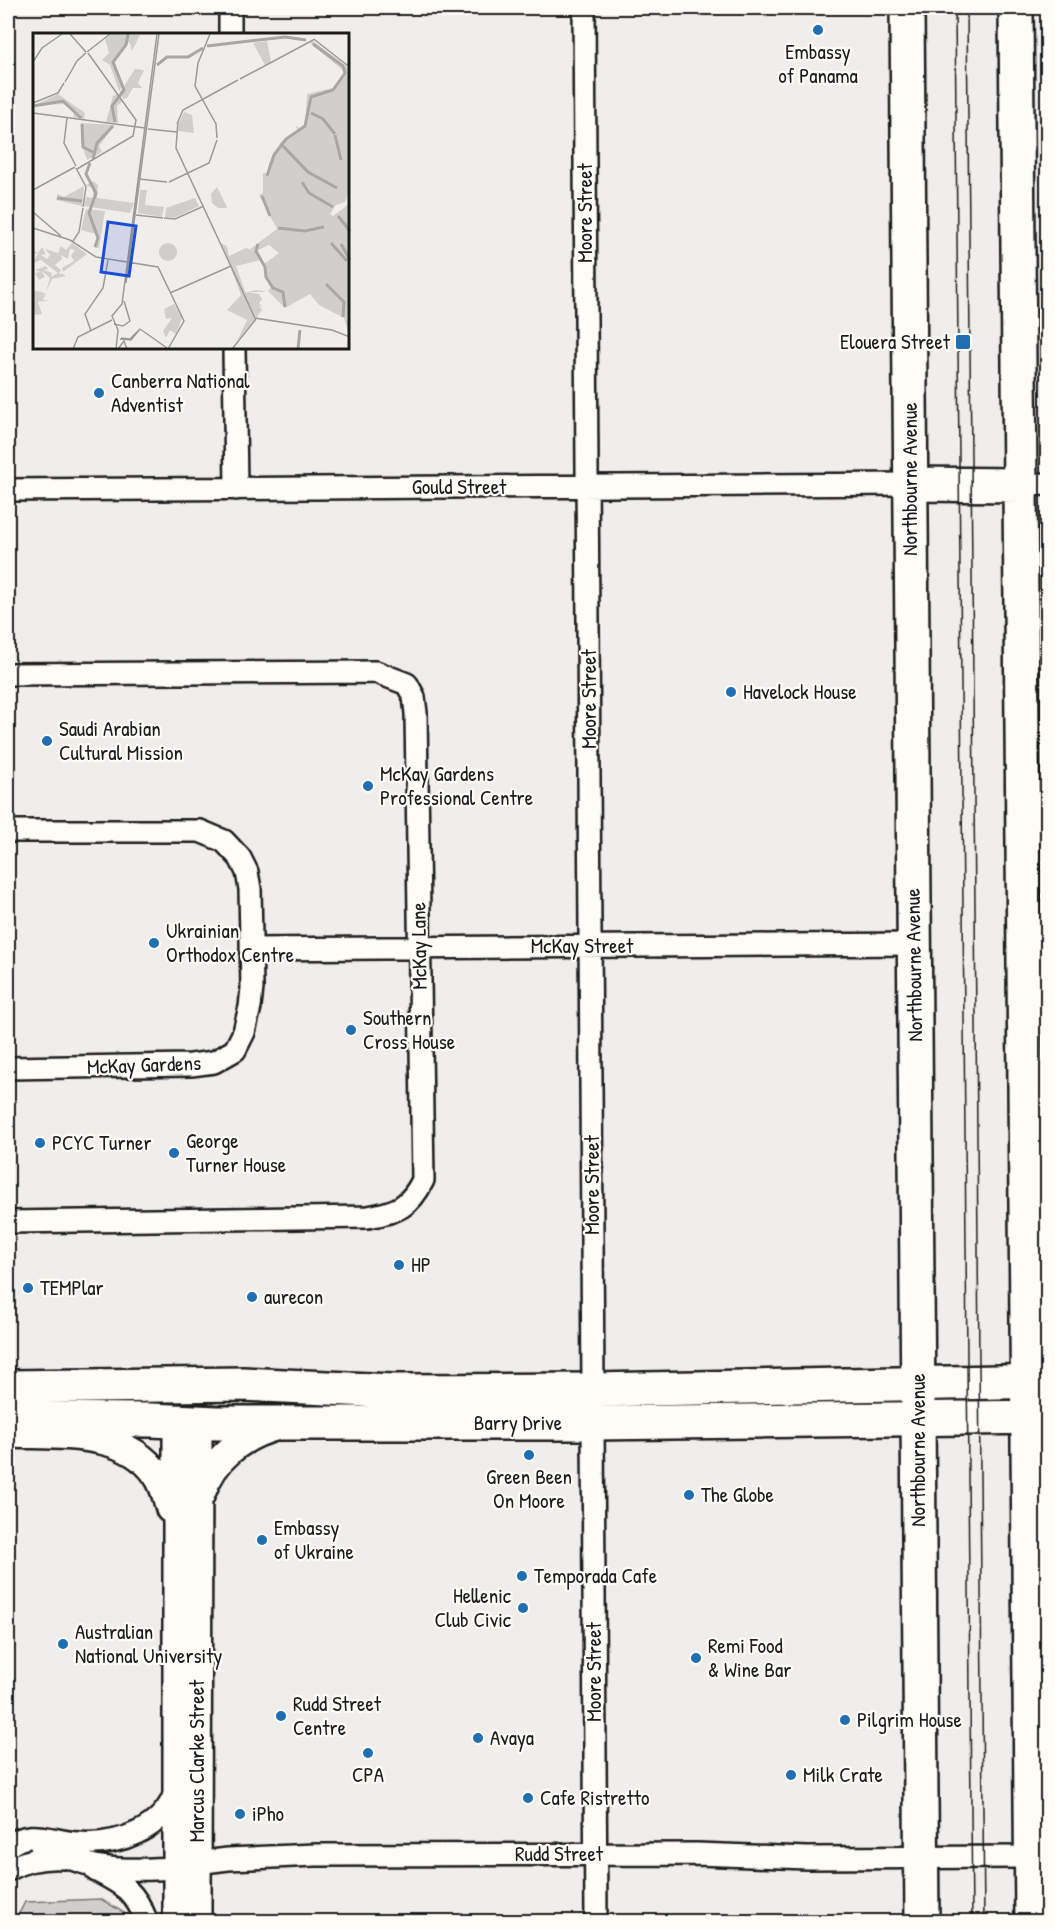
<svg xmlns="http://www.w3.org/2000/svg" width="1055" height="1929" font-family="'Patrick Hand',sans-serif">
<rect width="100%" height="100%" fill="#f0eeea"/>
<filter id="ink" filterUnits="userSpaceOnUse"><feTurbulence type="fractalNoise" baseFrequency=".0167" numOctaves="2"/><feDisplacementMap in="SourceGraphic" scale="12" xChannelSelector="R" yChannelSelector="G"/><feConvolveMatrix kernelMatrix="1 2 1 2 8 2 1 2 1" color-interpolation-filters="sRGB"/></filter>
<g filter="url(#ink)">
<path fill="#d0cfcc" stroke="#767674" stroke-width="1.5" d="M 101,1899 L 126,1914 L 134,1921 L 15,1921 L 25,1902 Z"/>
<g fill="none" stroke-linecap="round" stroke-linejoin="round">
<defs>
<path id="minor" d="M 230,8 L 230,34
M 584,8 L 593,1390
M 234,348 L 236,489
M 1021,485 L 1048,484
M 8,490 L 910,484
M 8,674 L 376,672 L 407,684 L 414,697 L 416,713 L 423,1180 C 410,1207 397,1212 368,1217 L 8,1222
M 8,831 L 200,831 L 224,841 L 240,858 L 247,872 L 250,889 L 252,988 L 250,1007 L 244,1032 L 235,1050 L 214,1062 L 191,1065 L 8,1068
M 251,949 L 914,944
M 593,1423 L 596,1922
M 41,1846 C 56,1853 72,1860 88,1864 C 116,1872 149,1869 177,1868
M 8,1847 C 29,1827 53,1842 78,1843 C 117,1846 165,1830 176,1789
M 196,1863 L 228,1859 L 315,1855 L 697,1854 L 807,1858 L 1044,1857
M 8,1870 C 25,1860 43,1857 63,1858
M 95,1870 C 123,1884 135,1891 147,1922"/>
<path id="tertiary" d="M 177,1421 L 177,1922
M 10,1434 C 59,1436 126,1429 157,1475 C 164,1485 167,1498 170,1509
M 201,1494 C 213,1458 242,1435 279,1426
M 197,1922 L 198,1422"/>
<path id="primary" d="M 8,1387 L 243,1384 L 392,1391 L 593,1390 L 1048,1381
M 8,1419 L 151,1420 L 217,1423 L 593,1423 L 1048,1417"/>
<path id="trunk" d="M 907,8 L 922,1922
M 1016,8 L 1032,1922
M 910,484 L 1021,485"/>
</defs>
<use href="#minor" stroke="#1c1c1c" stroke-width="26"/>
<use href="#tertiary" stroke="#1c1c1c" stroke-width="32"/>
<use href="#primary" stroke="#1c1c1c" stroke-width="38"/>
<use href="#trunk" stroke="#1c1c1c" stroke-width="38"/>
<use href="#minor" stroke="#fdfcf7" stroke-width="21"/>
<use href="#tertiary" stroke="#fdfcf7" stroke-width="27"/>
<use href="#primary" stroke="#fdfcf7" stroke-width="33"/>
<use href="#trunk" stroke="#fdfcf7" stroke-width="33"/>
<path stroke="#1c1c1c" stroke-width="1.5" d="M 955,8 L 972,1922
M 967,8 L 984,1922"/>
</g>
</g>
<g fill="#1f6fb2" stroke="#fdfcf7" stroke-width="2">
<circle cx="818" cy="30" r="6"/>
<rect x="955" y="334" width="16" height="16" rx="3"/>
<circle cx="99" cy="393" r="6"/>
<circle cx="731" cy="692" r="6"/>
<circle cx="47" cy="741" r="6"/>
<circle cx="368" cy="786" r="6"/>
<circle cx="154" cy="943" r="6"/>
<circle cx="351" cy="1030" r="6"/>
<circle cx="40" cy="1143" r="6"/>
<circle cx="174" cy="1153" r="6"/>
<circle cx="399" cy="1265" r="6"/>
<circle cx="28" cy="1288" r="6"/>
<circle cx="252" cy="1297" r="6"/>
<circle cx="529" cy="1455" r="6"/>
<circle cx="689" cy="1495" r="6"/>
<circle cx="262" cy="1540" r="6"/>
<circle cx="522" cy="1576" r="6"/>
<circle cx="523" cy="1608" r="6"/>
<circle cx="63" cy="1644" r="6"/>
<circle cx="696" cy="1658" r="6"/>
<circle cx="281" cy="1716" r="6"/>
<circle cx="845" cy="1720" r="6"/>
<circle cx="478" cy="1738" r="6"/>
<circle cx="368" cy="1753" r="6"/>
<circle cx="791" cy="1775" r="6"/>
<circle cx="528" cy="1798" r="6"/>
<circle cx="240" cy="1814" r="6"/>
</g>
<g text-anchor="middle" stroke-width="4.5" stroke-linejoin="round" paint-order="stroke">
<g font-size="21" fill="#1c1c1c" stroke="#fdfcf7" text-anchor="start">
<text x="818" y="59" text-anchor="middle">Embassy<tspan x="818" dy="24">of Panama</tspan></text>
<text x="950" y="349" text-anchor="end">Elouera Street</text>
<text x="111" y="388">Canberra National<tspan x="111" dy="24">Adventist</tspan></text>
<text x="743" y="699">Havelock House</text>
<text x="59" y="736">Saudi Arabian<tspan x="59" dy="24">Cultural Mission</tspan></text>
<text x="380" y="781">McKay Gardens<tspan x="380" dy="24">Professional Centre</tspan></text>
<text x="166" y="938">Ukrainian<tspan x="166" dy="24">Orthodox Centre</tspan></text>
<text x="363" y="1025">Southern<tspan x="363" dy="24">Cross House</tspan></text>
<text x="186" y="1148">George<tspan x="186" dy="24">Turner House</tspan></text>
<text x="52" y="1150">PCYC Turner</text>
<text x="411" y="1272">HP</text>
<text x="40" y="1295">TEMPlar</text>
<text x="264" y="1304">aurecon</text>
<text x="529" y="1484" text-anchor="middle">Green Been<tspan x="529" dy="24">On Moore</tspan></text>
<text x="701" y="1502">The Globe</text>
<text x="274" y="1535">Embassy<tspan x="274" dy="24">of Ukraine</tspan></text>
<text x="534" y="1583">Temporada Cafe</text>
<text x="511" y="1603" text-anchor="end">Hellenic<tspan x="511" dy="24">Club Civic</tspan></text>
<text x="75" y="1639">Australian<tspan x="75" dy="24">National University</tspan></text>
<text x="708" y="1653">Remi Food<tspan x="708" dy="24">&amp; Wine Bar</tspan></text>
<text x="293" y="1711">Rudd Street<tspan x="293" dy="24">Centre</tspan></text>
<text x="857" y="1727">Pilgrim House</text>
<text x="490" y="1745">Avaya</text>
<text x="368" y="1782" text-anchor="middle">CPA</text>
<text x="803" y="1782">Milk Crate</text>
<text x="540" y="1805">Cafe Ristretto</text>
<text x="252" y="1821">iPho</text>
</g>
<g font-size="21" fill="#1c1c1c" stroke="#fdfcf7">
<text transform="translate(585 213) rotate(-90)" y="7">Moore Street</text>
<text transform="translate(910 479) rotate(-90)" y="7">Northbourne Avenue</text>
<text x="459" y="494">Gould Street</text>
<text transform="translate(589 699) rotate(-90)" y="7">Moore Street</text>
<text transform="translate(419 946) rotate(-91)" y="7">McKay Lane</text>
<text x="582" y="953">McKay Street</text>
<text transform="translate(914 965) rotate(-91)" y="7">Northbourne Avenue</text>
<text transform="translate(144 1065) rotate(-2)" y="7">McKay Gardens</text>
<text transform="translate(592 1185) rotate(-90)" y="7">Moore Street</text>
<text x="518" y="1430">Barry Drive</text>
<text transform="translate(918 1450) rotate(-90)" y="7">Northbourne Avenue</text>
<text transform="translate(594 1672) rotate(-90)" y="7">Moore Street</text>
<text transform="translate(197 1761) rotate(-90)" y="7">Marcus Clarke Street</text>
<text x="559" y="1861">Rudd Street</text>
</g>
</g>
<g transform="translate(33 33)">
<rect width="316" height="316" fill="#f0eeea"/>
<path d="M 79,1 L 107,2 L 99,18 L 97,10 L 94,9 L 80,28 L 90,52 L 86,58 L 77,32 L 69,27 L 76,20 L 72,6 ZM 234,8 L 238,29 L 232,32 L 220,10 ZM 280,8 L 317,36 L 316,158 L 312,169 L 303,172 L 297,181 L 300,183 L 316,171 L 316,302 L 311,285 L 286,272 L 277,261 L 252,275 L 235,258 L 238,254 L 230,232 L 246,220 L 236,212 L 223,218 L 228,227 L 203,233 L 222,286 L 204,308 L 214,287 L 194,277 L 208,262 L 188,210 L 194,213 L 196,223 L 213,215 L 223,219 L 217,216 L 244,196 L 226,162 L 230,160 L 230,140 L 235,140 L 236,130 L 248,109 L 266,98 L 262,93 L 269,96 L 272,91 L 274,61 L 300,55 L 312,39 L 277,10 ZM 102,36 L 111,37 L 105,50 L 109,55 L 100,55 L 94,65 L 90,66 L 87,59 ZM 25,61 L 52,80 L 51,87 L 41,84 L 40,77 L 30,71 L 0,73 ZM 84,61 L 90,68 L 84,73 L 85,90 L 73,89 L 80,63 ZM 151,79 L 159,82 L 161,100 L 145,98 L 146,88 L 153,89 L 147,88 ZM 48,90 L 82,92 L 66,113 L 69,119 L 54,127 L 48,109 ZM 60,148 L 65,152 L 64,165 L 101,170 L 97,180 L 51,173 L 53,164 L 61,165 L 59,155 L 53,152 ZM 51,153 L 49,173 L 23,167 L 25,161 L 31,164 ZM 184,154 L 194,174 L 193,175 L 185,175 L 179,170 L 178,161 ZM 107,157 L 114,157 L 112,172 L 131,174 L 129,184 L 105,180 ZM 162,165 L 166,173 L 141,185 L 132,184 L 133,175 ZM 53,176 L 72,178 L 66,215 L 62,215 L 66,208 L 63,201 L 48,197 ZM 39,210 L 54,221 L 30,239 L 29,235 L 41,228 L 38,223 L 42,217 L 37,216 L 35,226 L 28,222 L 29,226 L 22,232 L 28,237 L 26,241 L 30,241 L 33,243 L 19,246 L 13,259 L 17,245 L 9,238 L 12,244 L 6,247 L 2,240 L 7,239 L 2,237 L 13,233 L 15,236 L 11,237 L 19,240 L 18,244 L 25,240 L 8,227 L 0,230 L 5,220 L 1,221 L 0,217 L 5,220 L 9,214 L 13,221 L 8,222 L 14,226 L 17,222 L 12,216 L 25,220 L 28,213 L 33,217 ZM126 219a9 9 0 1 1 18 0a9 9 0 1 1-18 0ZM 0,257 L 12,260 L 5,265 L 13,260 L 10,267 L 18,267 L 5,269 L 9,281 L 0,282 ZM 223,257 L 230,258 L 233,259 L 215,259 L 226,261 L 229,266 L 232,262 L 226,270 L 230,275 L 225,272 L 229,277 L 223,285 L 211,260 ZM 141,271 L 149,285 L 143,301 L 137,297 L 133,305 L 130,298 L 139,285 L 133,286 L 131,276 Z" fill="#d0cfcc"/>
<path fill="none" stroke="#a8a7a3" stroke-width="3" d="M 174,13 L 252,4 L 273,7M 124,32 L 134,24 L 155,24 L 170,15M 0,73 L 30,68 L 48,85M 278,80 L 290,86 L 302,101M 82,89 L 79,73 L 91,57 L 80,29 L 93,12 L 95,1M 49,91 L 50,114 L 60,119M 302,102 L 308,127M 250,113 L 275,139 L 304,155M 60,126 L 64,110 L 80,93M 57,130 L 53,141 L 63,160 L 56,180 L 65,205 L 62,214M 234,143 L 241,122 L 253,106 L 272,93 L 278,64 L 300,57 L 312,40 L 310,33 L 280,11M 269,149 L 276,160 L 300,174M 229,163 L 237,183M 24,165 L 49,168M 305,183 L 317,198M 245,195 L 272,198 L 291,194M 298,210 L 314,228M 225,211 L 223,218 L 232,234 L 233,244 L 240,255 L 250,259 L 252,274M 308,211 L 317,227M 293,251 L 311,269 L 310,284M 265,316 L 267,297"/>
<path fill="none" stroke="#9b9a98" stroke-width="1.5" d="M 37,1 L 53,19M 177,1 L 165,30 L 162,53 L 183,91 L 184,105M 282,7 L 314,32 L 317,29M 54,19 L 77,1M 0,29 L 9,15 L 29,1M 207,46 L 282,6M 32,49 L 44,28 L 53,20M 0,70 L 25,60 L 31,50M 0,80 L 112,95M 34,85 L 31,110 L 43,133M 145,88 L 143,115 L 222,285 L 299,297 L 317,304M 144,91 L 150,77 L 205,47M 115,96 L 144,99M 43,135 L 53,154 L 50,174M 44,136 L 100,103 L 103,87 L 55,20M 106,146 L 134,149M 136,149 L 176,130 L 184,107M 0,157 L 42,134M 0,179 L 28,203M 103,182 L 130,185M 131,185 L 142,186 L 171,173M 0,195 L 37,207 L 63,224 L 125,234 L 151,288 L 135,316M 40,208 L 46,199 L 50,175M 93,250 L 126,1M 137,260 L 198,233M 81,291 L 90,293 L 97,288 L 91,268M 107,296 L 134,315M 58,298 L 52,281 L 70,255 L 75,227M 87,306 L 98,307 L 107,296 L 97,306 L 88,305M 37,316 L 76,316M 40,316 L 45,304 L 79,287M 83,316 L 85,297 L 79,283 L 89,271 L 124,1M 85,316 L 91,308 L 94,316M 199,316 L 223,286M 216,316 L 237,316"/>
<path fill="#1d4ed8" fill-opacity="0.15" stroke="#1d4ed8" stroke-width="3" d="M 75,189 L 103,193 L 96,243 L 68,239 Z"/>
<rect width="316" height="316" fill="none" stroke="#1c1c1c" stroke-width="3"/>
</g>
<rect width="1055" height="1929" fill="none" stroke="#fdfcf7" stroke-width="30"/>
<rect x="15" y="15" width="1025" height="1899" fill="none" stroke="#1c1c1c" stroke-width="2" filter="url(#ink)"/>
</svg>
